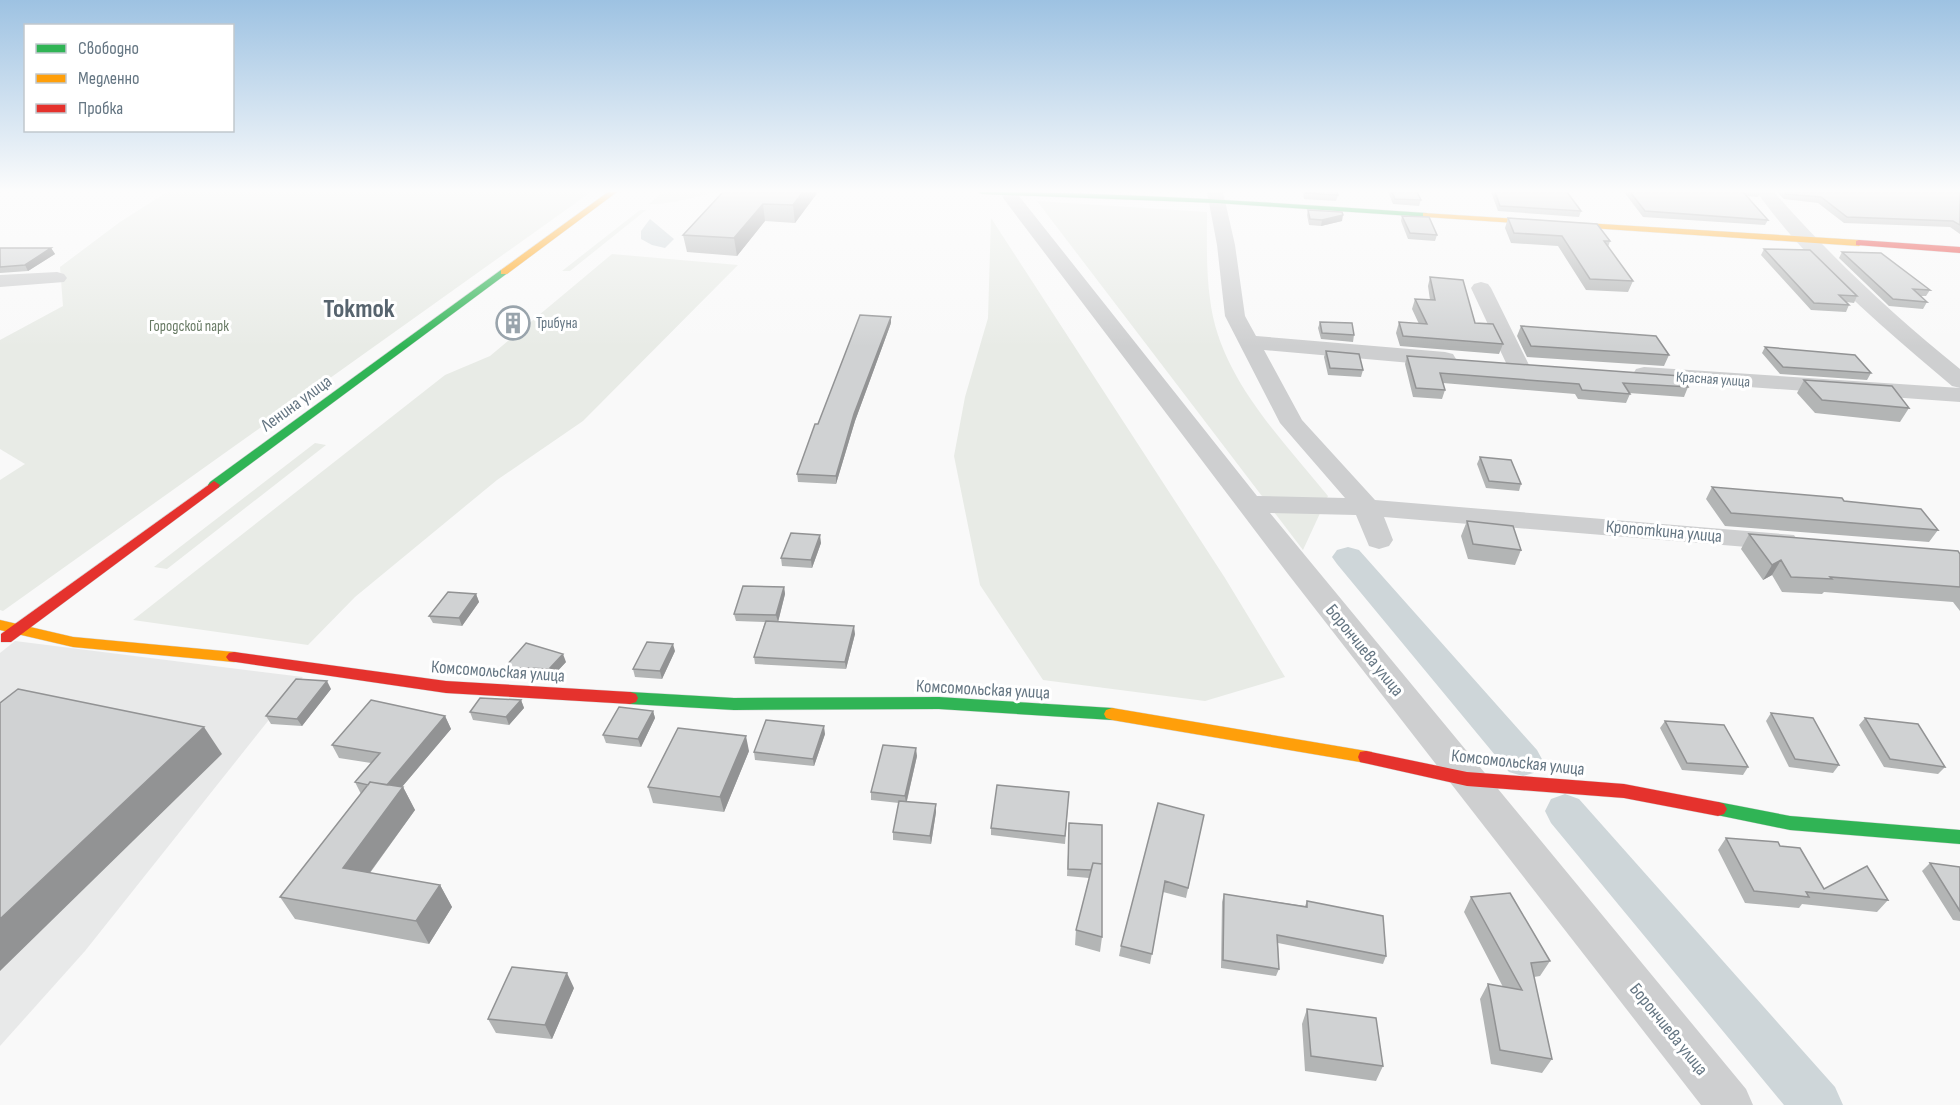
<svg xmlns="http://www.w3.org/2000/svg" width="1960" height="1105" font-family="'Sofia Sans Condensed',sans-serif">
<rect width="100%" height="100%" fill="#f9f9f9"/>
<path fill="#e8e9e9" d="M 15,641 L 303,677 L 85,951 L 0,1046 L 0,653 Z"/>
<path fill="#e8ebe6" d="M 167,192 L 591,192 L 3,611 L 0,610 L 0,480 L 25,464 L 0,449 L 0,340 L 63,306 L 60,267 L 120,222 Z
M 663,192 L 718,192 C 695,196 671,205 649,204 Z
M 1037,201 L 1207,212 C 1207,240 1206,270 1210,299 C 1219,377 1281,438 1328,496 L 1303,550 Z
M 640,210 L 646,210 L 570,271 L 562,271 Z
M 991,218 L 1225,578 L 1285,677 L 1205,701 L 1043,680 L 980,585 L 954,456 L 965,397 L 988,318 Z
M 612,254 L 738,265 L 583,421 L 497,480 L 355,597 L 308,645 L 133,620 L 445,375 L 490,356 Z
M 315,443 L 326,445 L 167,569 L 154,567 Z"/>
<path fill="#ced6d9" d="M 650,219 L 674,239 L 665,248 L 652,245 L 641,239 L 641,231 Z"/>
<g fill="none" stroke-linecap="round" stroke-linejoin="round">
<path fill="#ced6d9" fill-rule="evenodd" d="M 1348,547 L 1359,550 L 1537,750 L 1543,761 L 1537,772 L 1523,776 L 1509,772 L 1337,564 L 1332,557 L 1337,550 Z
M 1565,794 L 1579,799 L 1835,1087 L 1843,1105 L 1784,1105 L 1551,823 L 1545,811 L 1551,799 Z"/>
<defs>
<path id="fast" d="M 978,192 C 1128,192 1277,203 1426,213 L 1430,215 L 1426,217 L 1216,203 L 982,194 Z
M 501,270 L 509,272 L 218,488 L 210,488 L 208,485 L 210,482 Z
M 630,692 L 734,698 L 939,697 L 1112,708 L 1118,710 L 1120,714 L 1118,718 L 1112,720 L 939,709 L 734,710 L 630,704 L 624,702 L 622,698 L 624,694 Z
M 1718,802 L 1790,816 L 1960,830 L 1960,844 L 1790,830 L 1712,814 L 1709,809 L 1712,804 Z"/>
<path id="slow" d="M 608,192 L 617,192 L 507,274 L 501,274 L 501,270 Z
M 1423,213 L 1859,240 L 1863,243 L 1859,246 L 1426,217 L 1423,217 Z
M 0,620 L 73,637 L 234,652 L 239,653 L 242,657 L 239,661 L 234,662 L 73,647 L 0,630 Z
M 1112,708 L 1366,751 L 1372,752 L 1374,757 L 1372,762 L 1366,763 L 1112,720 L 1106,718 L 1104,714 L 1106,710 Z"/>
<path id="jam" d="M 1859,240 L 1960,247 L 1960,253 L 1856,245 L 1856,241 Z
M 214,481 L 220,485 L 218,488 L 11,642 L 1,642 L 1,634 Z
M 234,652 L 446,681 L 630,692 L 636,694 L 638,698 L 636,702 L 630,704 L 446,693 L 229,661 L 226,657 L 229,653 Z
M 1366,751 L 1467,772 L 1624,784 L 1718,802 L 1724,804 L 1727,809 L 1724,814 L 1718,816 L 1624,798 L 1467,786 L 1360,762 L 1358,757 L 1360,752 Z"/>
</defs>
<use href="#fast" stroke="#d5d6d7" stroke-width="1"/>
<use href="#slow" stroke="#d5d6d7" stroke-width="1"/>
<use href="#jam" stroke="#d5d6d7" stroke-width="1"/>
<path fill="#cecfd0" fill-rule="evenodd" d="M 1002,192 L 1022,192 L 1019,196 L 1257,496 L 1345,498 L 1280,423 L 1225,316 L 1217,245 L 1207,192 L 1223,192 L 1235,245 L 1245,316 L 1256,336 L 1445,352 L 1453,354 L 1456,359 L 1453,364 L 1445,366 L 1264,350 L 1302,420 L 1375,500 L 1794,535 L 1798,541 L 1794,547 L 1784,550 L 1384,517 L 1393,540 L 1389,546 L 1379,549 L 1369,546 L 1356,515 L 1270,513 L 1746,1089 L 1753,1105 L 1701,1105 L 1288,574 L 1003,198 Z
M 1757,192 L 1774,192 C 1831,257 1893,315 1960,369 L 1960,388 L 1952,386 C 1885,329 1808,265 1757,192 Z
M 57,272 L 64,274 L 67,278 L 64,282 L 0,287 L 0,275 Z
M 1481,282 L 1488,284 L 1491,288 L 1529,365 L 1526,370 L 1518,372 L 1510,370 L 1507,365 L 1471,288 L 1474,284 Z
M 1644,367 L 1960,388 L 1960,402 L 1636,379 L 1633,374 L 1636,369 Z"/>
<use href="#fast" fill="#30b455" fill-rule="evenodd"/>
<use href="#slow" fill="#ff9f0a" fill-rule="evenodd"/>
<use href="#jam" fill="#e5322d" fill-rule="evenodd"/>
</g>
<path fill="#b3b5b5" d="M 723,192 L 818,192 L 795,223 L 765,221 L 737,256 L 687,252 L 683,235 Z
M 1303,192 L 1337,192 L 1338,195 L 1336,201 L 1304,199 Z
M 1388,192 L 1417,192 L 1421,200 L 1419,206 L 1393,204 Z
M 1491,192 L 1567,192 L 1581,211 L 1579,217 L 1498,211 Z
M 1624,192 L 1760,192 L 1758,197 L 1746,196 L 1768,220 L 1765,225 L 1643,217 Z
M 1777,192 L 1960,192 L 1960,234 L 1950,227 L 1844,223 L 1818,203 L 1784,199 Z
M 1308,210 L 1342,221 L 1321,226 L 1309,225 L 1307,215 Z
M 1402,216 L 1437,235 L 1435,241 L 1408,239 L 1401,221 Z
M 1508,218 L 1610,241 L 1608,247 L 1633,281 L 1628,292 L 1586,290 L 1558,246 L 1511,243 L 1505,228 Z
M 0,248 L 51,248 L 55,254 L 28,271 L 0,273 Z
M 1764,249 L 1857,296 L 1854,303 L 1846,302 L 1849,305 L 1846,312 L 1811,310 L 1761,255 Z
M 1842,252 L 1930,290 L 1926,296 L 1920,296 L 1927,302 L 1923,309 L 1889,306 L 1839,258 Z
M 1430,277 L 1475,323 L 1503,344 L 1499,354 L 1400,346 L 1396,333 L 1399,322 L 1419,324 L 1412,309 L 1415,299 L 1430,300 L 1428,286 Z
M 1320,322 L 1354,335 L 1353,342 L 1321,339 L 1318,328 Z
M 891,323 L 855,421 L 836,484 L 798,482 L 797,474 L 818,424 Z
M 1521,326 L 1669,355 L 1664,366 L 1527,357 L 1517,336 Z
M 1765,347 L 1871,373 L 1867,380 L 1780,374 L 1762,353 Z
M 1326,351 L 1363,370 L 1361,377 L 1328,375 L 1324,357 Z
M 1407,356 L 1688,387 L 1684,397 L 1629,393 L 1630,394 L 1626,403 L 1578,399 L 1575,394 L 1443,383 L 1445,390 L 1442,399 L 1413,397 L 1405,364 Z
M 1804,380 L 1909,408 L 1900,422 L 1815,413 L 1797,393 Z
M 1480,457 L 1521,484 L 1519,491 L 1486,488 L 1477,464 Z
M 1712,487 L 1844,501 L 1938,530 L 1929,542 L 1725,526 L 1706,499 Z
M 1467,521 L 1521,550 L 1515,565 L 1468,559 L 1461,536 Z
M 1749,534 L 1960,554 L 1960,611 L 1953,602 L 1824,592 L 1822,594 L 1782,592 L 1772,575 L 1763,580 L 1741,549 Z
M 821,543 L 812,568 L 782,566 L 781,558 Z
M 784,587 L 785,594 L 778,622 L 855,634 L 846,669 L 755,664 L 754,657 L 765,622 L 736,621 L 734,614 Z
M 476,594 L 479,602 L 462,626 L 433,623 L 429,616 Z
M 675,651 L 662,679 L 635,677 L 633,669 Z
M 566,662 L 552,677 L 508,674 L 505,667 Z
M 331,689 L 302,726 L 271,724 L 266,716 Z
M 521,700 L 524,708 L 509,725 L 473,720 L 470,712 Z
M 653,711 L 655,718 L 641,747 L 606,743 L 603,735 Z
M 1771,713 L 1839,765 L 1833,773 L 1789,767 L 1766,721 Z
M 445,716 L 451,729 L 402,787 L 403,787 L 415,810 L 370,873 L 440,885 L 452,907 L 429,944 L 295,919 L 280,897 L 361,794 L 355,782 L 371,763 L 339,758 L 332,745 Z
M 1865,718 L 1945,767 L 1938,774 L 1884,767 L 1859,725 Z
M 1665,721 L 1748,767 L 1743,775 L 1682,770 L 1660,728 Z
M 825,734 L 814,766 L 755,760 L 754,752 Z
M 749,751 L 724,812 L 653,803 L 648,787 Z
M 917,756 L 907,801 L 936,812 L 931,844 L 893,840 L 893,832 L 899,803 L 871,800 L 871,792 Z
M 1069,792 L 1065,844 L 991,835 L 991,828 Z
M 1204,815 L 1186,898 L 1163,892 L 1150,964 L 1119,956 L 1121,946 Z
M 1102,825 L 1102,937 L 1100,952 L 1075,945 L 1076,930 L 1089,878 L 1067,876 L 1069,831 Z
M 1726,838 L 1780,846 L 1824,889 L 1888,900 L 1877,912 L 1802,904 L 1799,908 L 1745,903 L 1718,850 Z
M 1930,863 L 1960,867 L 1960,921 L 1953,920 L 1922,871 Z
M 1224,894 L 1305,906 L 1307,901 L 1386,956 L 1383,964 L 1278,943 L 1279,969 L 1276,976 L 1221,968 L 1222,902 Z
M 1471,897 L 1550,961 L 1540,976 L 1534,977 L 1552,1059 L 1542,1073 L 1491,1064 L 1480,999 L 1488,984 L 1503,987 L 1464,912 Z
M 574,988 L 552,1039 L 496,1033 L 488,1019 Z
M 1307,1009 L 1383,1066 L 1376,1081 L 1305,1071 L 1302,1024 Z"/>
<path fill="#929394" d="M 803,192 L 818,192 L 795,223 L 793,205 Z
M 763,204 L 765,221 L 737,256 L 734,238 Z
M 1343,215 L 1342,221 L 1321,226 L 1322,220 Z
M 51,248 L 55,254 L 28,271 L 25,265 Z
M 891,317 L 891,323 L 855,421 L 836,484 L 836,476 L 854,414 Z
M 820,535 L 821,543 L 812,568 L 811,560 Z
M 1781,560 L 1772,575 L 1763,580 L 1772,565 Z
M 784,587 L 785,594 L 778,622 L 776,615 Z
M 476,594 L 479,602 L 462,626 L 459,618 Z
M 854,626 L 855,634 L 846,669 L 845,662 Z
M 673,644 L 675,651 L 662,679 L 660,671 Z
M 563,654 L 566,662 L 552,677 L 549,669 Z
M 327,681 L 331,689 L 302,726 L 297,719 Z
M 521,700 L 524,708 L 509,725 L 506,717 Z
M 653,711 L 655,718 L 641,747 L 638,739 Z
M 445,716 L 451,729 L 390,801 L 383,789 Z
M 824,726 L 825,734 L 814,766 L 813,759 Z
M 204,727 L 222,754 L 0,971 L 0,919 Z
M 746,736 L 749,751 L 724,812 L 720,797 Z
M 916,748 L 917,756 L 906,804 L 905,796 Z
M 403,787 L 415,810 L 357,890 L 343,868 Z
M 936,804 L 936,812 L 931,844 L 930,836 Z
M 440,885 L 452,907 L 429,944 L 416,921 Z
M 567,973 L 574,988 L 552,1039 L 545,1025 Z"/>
<path fill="#d0d2d3" stroke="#929394" stroke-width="1.5" d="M 723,192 L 803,192 L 793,205 L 763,204 L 734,238 L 683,235 Z
M 1305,192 L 1337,192 L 1338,195 L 1305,193 Z
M 1392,192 L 1417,192 L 1421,200 L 1395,199 Z
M 1495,192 L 1567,192 L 1581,211 L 1500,206 Z
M 1630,192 L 1743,192 L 1768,220 L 1645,211 Z
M 1785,192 L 1960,192 L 1960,225 L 1953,221 L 1847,217 L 1821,197 L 1786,194 Z
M 1308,210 L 1342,212 L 1343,215 L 1322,220 L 1310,219 Z
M 1402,216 L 1429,217 L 1437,235 L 1410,233 Z
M 1508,218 L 1597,224 L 1610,241 L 1604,241 L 1633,281 L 1590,279 L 1562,236 L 1514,233 Z
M 0,248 L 51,248 L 25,265 L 0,267 Z
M 1764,249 L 1810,250 L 1857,296 L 1839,295 L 1849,305 L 1814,303 Z
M 1842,252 L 1881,253 L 1930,290 L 1913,289 L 1927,302 L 1893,299 Z
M 1430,277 L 1463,280 L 1475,323 L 1493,324 L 1503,344 L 1403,336 L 1399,322 L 1427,324 L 1415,299 L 1435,300 Z
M 860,315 L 891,317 L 854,414 L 836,476 L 797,474 L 815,424 L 818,424 Z
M 1320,322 L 1352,323 L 1354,335 L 1322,333 Z
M 1521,326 L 1656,336 L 1669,355 L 1531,346 Z
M 1765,347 L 1855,355 L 1871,373 L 1783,367 Z
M 1326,351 L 1359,354 L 1363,370 L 1330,368 Z
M 1407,356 L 1681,376 L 1688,387 L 1623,383 L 1630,394 L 1582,390 L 1579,384 L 1440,373 L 1445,390 L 1416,388 Z
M 1804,380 L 1892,386 L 1909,408 L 1822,400 Z
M 1480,457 L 1511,460 L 1521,484 L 1489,481 Z
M 1712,487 L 1842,498 L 1844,501 L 1921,509 L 1938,530 L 1731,513 Z
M 1467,521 L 1513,526 L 1521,550 L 1473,544 Z
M 791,533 L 820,535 L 811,560 L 781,558 Z
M 1749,534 L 1958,551 L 1960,554 L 1960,587 L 1830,577 L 1832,579 L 1791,577 L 1781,560 L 1772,565 Z
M 743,586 L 784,587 L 776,615 L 734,614 Z
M 448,592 L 476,594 L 459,618 L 429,616 Z
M 766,621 L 854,626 L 845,662 L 754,657 Z
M 647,642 L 673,644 L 660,671 L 633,669 Z
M 526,643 L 563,654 L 549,669 L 505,667 Z
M 296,679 L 327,681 L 297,719 L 266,716 Z
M 18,689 L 204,727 L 0,919 L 0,703 Z
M 480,698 L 521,700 L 506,717 L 470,712 Z
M 371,700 L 445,716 L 387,785 L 370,782 L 368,785 L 355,782 L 380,753 L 332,745 Z
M 619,707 L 653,711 L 638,739 L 603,735 Z
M 1771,713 L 1813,718 L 1839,765 L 1795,759 Z
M 1865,718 L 1918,724 L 1945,767 L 1890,759 Z
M 766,720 L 824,726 L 813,759 L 754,752 Z
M 1665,721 L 1724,725 L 1748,767 L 1687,763 Z
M 678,728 L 746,736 L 720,797 L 648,787 Z
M 883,745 L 916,748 L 905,796 L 871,792 Z
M 370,782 L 403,787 L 343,868 L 440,885 L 416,921 L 280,897 Z
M 997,785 L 1069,792 L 1065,836 L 991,828 Z
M 899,801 L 936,804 L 930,836 L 893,832 Z
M 1158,803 L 1204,815 L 1188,888 L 1165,881 L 1152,954 L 1121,946 Z
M 1069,823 L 1102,825 L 1102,864 L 1093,863 L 1091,870 L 1068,869 Z
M 1726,838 L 1778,842 L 1780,846 L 1800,848 L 1824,889 L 1867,866 L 1888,900 L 1806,892 L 1809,897 L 1754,891 Z
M 1093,863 L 1102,864 L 1102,937 L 1076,930 Z
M 1930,863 L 1960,867 L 1960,911 Z
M 1510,893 L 1550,961 L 1531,963 L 1552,1059 L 1500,1050 L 1488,984 L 1522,990 L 1471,897 Z
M 1224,894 L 1307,907 L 1307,901 L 1383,916 L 1386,956 L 1277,935 L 1279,969 L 1223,960 Z
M 512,967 L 567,973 L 545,1025 L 488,1019 Z
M 1307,1009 L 1376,1018 L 1383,1066 L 1311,1056 Z"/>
<linearGradient id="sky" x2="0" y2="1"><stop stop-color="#9dc2e2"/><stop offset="0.55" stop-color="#fcfcfc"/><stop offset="1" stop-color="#fcfcfc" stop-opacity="0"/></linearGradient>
<rect width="1960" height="347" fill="url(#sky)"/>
<defs>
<symbol id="building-ring" viewBox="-11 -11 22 22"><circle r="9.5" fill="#fff" stroke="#99a4ac" stroke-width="1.5"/><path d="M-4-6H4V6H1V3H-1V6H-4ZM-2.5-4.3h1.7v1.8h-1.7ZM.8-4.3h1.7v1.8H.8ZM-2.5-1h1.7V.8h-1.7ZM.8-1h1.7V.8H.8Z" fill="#99a4ac"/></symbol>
</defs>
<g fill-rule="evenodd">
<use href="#building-ring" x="494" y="304" width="38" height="38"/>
</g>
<g text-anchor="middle" stroke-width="6" stroke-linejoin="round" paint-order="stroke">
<g font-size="15" fill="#657683" stroke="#fff" text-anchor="start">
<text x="536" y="328">Трибуна</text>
</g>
<g font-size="15" fill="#687a64" stroke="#fff">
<text x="189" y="331">Городской парк</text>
</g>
<g font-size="15" fill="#657683" stroke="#fff">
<text transform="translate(1713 379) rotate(4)" y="5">Красная улица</text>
</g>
<g font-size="18" fill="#657683" stroke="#fff">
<text transform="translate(296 403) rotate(-36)" y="6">Ленина улица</text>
<text transform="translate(1664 531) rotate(5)" y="6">Кропоткина улица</text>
<text transform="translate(1365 650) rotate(51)" y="6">Борончиева улица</text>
<text transform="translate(498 671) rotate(4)" y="6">Комсомольская улица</text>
<text transform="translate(983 689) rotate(3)" y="6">Комсомольская улица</text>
<text transform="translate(1518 762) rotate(6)" y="6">Комсомольская улица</text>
<text transform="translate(1669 1029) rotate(51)" y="6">Борончиева улица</text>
</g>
<g font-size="26" font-weight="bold" fill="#57646e" stroke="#fff">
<text x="359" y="317">Tokmok</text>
</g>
</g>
<rect x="24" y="24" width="210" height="108" fill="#ffffff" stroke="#c1c8cd" stroke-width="1.5"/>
<rect x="36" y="44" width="30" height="9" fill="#30b455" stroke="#c1c8cd" stroke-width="1.5"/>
<text x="78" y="54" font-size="18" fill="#657683">Свободно</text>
<rect x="36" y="74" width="30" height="9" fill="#ff9f0a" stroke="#c1c8cd" stroke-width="1.5"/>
<text x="78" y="84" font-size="18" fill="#657683">Медленно</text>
<rect x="36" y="104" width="30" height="9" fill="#e5322d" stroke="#c1c8cd" stroke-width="1.5"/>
<text x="78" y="114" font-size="18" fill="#657683">Пробка</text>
</svg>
